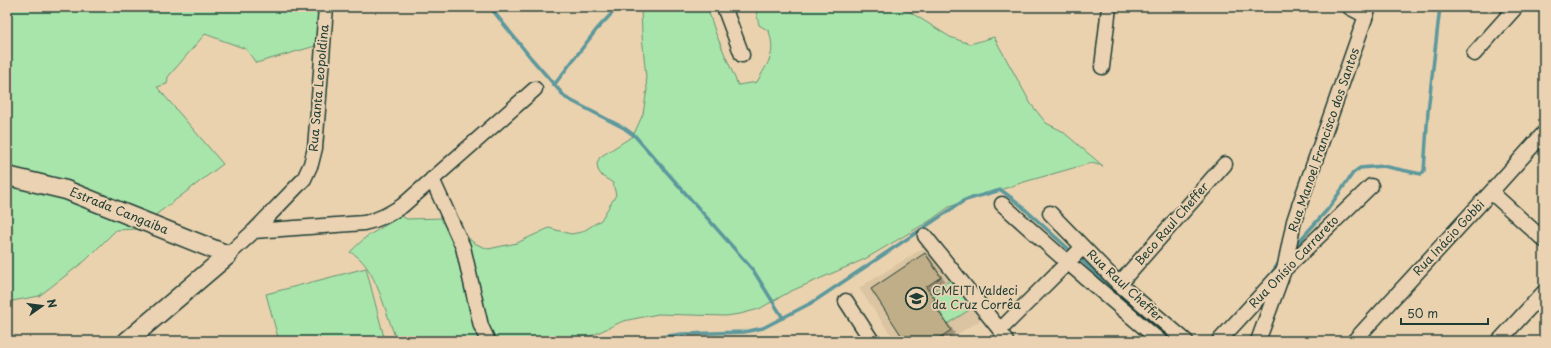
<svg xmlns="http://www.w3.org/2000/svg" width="1551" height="348" font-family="'Playpen Sans',sans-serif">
<defs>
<filter id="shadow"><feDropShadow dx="3.5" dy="3.5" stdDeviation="0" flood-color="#0004"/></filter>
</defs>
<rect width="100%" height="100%" fill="#ebd2af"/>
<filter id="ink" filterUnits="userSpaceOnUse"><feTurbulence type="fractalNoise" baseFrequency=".025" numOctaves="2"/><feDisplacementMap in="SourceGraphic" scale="8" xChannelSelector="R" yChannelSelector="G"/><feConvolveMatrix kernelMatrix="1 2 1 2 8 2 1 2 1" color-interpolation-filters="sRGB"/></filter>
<g filter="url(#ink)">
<path fill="#dac4a1" d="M 925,247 L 984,318 L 946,341 L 895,341 L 859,288 Z"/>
<path fill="#a8e5ab" stroke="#649170" d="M 7,7 L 321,7 L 319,45 L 256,63 L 246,49 L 205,34 L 168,77 L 167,84 L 157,87 L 223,164 L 137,229 L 116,230 L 86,260 L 39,296 L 7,302 Z
M 641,7 L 707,7 L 716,34 L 738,85 L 757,82 C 769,60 776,56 769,31 L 759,25 L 755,7 L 902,7 L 950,37 L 970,44 L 994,37 L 1031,104 L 1046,123 L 1062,131 L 1103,166 L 1091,163 L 1024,182 L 949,207 L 931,220 L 865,259 L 789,292 L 759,309 L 740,314 L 726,316 L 658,314 L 623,321 L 591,336 L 570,341 L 397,341 C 386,317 376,263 350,252 L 366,237 L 401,216 L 407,219 L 444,218 L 454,225 L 474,243 L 488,249 L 517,243 L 549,228 L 571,234 L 582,232 L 601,220 L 616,195 L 613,183 L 602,176 L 598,170 L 597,163 L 600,157 L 633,136 L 643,114 L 647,89 L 642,35 Z
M 366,268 L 385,341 L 279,341 L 266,294 Z
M 952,279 L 974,307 L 947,324 L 932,302 L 935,299 L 930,293 Z"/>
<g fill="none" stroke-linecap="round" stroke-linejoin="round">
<path stroke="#5c989c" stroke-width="3.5" d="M 490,7 L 531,58 L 566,98 L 624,128 L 635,136 L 753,270 L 783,318
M 554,85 L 597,29 L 618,7
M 1293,248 L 1328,209 L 1353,173 L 1360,168 L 1383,166 L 1421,174 L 1424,171 L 1428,111 L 1440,7
M 1078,257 L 1171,341
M 1270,276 L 1280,261
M 632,341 L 682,334 L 744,332 L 763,328 L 813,302 L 965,200 L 1001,190 L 1017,202 L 1073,253"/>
</g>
<path fill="#bfae88" stroke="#1f3d34" filter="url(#shadow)" d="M 925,253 L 941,277 L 926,287 L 935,299 L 932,302 L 951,330 L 935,341 L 905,341 L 871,289 Z"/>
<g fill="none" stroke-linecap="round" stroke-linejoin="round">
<defs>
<path id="minor" d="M 724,7 L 742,55
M 1349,7 L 1366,16
M 1474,54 L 1516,7
M 1102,67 L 1109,7
M 432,179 L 463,247 L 481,326 L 488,341
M 1491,192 L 1544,240
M 1002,204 L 1067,262 L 1160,341
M 1050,213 L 1119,284 L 1186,341
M 254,231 L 364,223 C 379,220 389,214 402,206 L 535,89
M 925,236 L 1000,330 L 1006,341
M 228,255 L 254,231 L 304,179 L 311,164 L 315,148 L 326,7
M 1119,284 L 1225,164
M 846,301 L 872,341
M 1000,330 L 1083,247
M 1219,341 L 1284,270 L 1371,186
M 1258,341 L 1284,270 L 1294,221 L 1299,206 L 1369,7
M 1354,341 L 1491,192 L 1544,133
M 1499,341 L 1544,292"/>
<path id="tertiary" d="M 7,176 L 66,190 L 228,255 L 127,341"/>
</defs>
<use href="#minor" stroke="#1f3d34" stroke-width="17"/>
<use href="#tertiary" stroke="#1f3d34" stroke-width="21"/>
<use href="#minor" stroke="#ead2b2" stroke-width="14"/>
<use href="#tertiary" stroke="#ead2b2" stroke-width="18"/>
</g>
</g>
<defs>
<symbol id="school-ring" viewBox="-11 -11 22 22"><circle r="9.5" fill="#ead2b2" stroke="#1f3d34" stroke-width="1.5"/><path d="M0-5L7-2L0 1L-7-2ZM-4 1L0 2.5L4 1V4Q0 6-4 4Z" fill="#1f3d34"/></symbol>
</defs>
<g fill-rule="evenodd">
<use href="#school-ring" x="904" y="286" width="25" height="25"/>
</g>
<g text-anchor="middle" stroke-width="3.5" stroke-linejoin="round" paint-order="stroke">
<g font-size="12" fill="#1f3d34" stroke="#ead2b2">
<text transform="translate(319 88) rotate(-85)" y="4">Rua Santa Leopoldina</text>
<text transform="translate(1324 140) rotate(-71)" y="4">Rua Manoel Francisco dos Santos</text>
<text transform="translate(119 211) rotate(22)" y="4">Estrada Cangaiba</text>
<text transform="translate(1172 224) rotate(-49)" y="4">Beco Raul Cheffer</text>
<text transform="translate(1449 238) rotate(-47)" y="4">Rua Inácio Gobbi</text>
<text transform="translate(1294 262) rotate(-46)" y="4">Rua Onísio Carrareto</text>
<text transform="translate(1125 286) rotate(43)" y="4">Rua Raul Cheffer</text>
</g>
<g font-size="12" fill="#1f3d34" stroke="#ead2b2" text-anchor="start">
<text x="932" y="295">CMEITI Valdeci<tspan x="932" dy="14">da Cruz Corrêa</tspan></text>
</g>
</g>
<rect width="1551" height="348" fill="none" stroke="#ead2b2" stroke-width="24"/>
<rect x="12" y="12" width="1527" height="324" fill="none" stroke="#1f3d34" stroke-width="1.5" filter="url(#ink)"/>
<g transform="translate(42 306) rotate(76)" stroke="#ead2b2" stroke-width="3" paint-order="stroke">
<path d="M0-3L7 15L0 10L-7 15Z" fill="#1f3d34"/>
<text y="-6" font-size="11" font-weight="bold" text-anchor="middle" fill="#1f3d34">N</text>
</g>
<path d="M1401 318v6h87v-6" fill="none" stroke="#1f3d34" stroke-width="2"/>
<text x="1407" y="318" font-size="12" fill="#1f3d34" stroke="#ead2b2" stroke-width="3" paint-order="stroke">50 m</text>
</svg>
